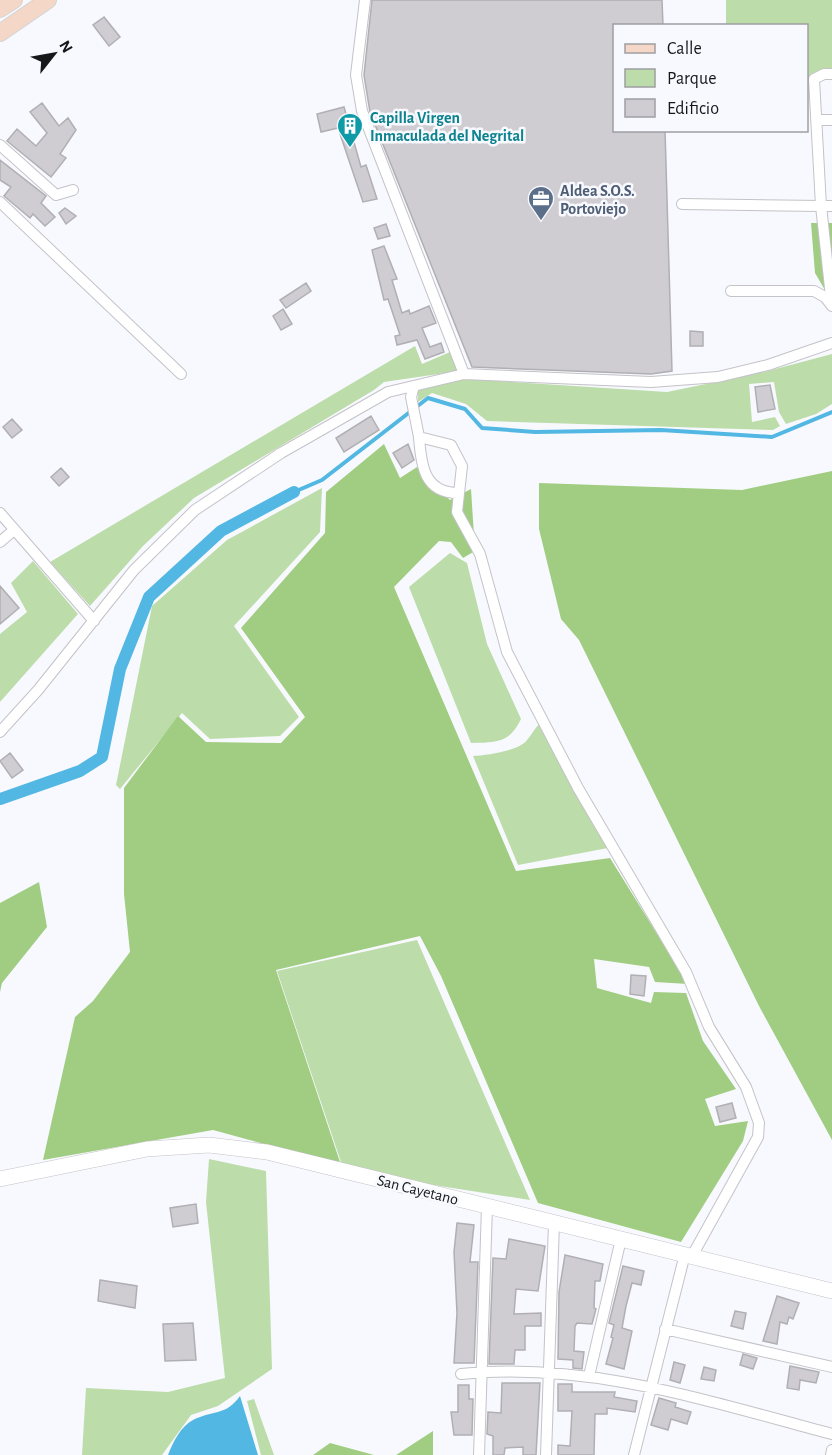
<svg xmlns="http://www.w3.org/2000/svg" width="832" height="1455" font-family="'Alegreya Sans',sans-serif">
<rect width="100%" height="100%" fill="#f8f9fe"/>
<path fill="#bcdca9" d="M 726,0 L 832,0 L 832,77 L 807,77 L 806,26 L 726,25 Z
M 415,346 L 422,364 L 450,352 L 459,371 L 384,382 L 374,390 L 194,498 L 143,546 L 90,606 L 50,562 Z
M 832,354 L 832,404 L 816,414 L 786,424 L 779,412 L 774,382 L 749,384 L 752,422 L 775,417 L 780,426 L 773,430 L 487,421 L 466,404 L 432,393 L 418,402 L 418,386 L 466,379 L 667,392 L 764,372 Z
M 322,488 L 320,532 L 234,626 L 299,717 L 280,736 L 210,739 L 182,713 L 120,789 L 116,785 L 152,606 L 227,540 Z
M 450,553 L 467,563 L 487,644 L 521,719 C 509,744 496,742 471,743 L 409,587 Z
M 33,561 L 78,614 L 0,702 L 0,634 L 27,612 L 11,583 Z
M 542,722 L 608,848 L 518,865 L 473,756 C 487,755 519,751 527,740 C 533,733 535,727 542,722 Z
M 417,940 L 530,1200 L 344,1171 L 277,971 Z
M 209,1159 L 266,1171 L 272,1369 L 218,1406 L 191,1415 L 162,1455 L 82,1455 L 86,1388 L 168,1392 L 225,1378 L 206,1202 Z
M 254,1399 L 274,1455 L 261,1455 L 247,1401 Z"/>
<path fill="#a0cd82" d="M 811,223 L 832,223 L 832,302 L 815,273 Z
M 384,444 L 400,478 L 417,467 L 430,483 L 450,500 L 471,489 L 475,551 L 463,558 L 451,542 L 439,541 L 394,587 L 516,871 L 610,858 L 688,984 L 655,982 L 649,967 L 594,959 L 597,988 L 651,1003 L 654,992 L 686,993 L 703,1041 L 736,1089 L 705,1099 L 715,1126 L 748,1121 L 743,1141 L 681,1242 L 538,1203 L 441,976 L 420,936 L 276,970 L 341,1165 L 213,1130 L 43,1160 L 75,1017 L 93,1001 L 130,952 L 124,894 L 124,788 L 178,716 L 206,742 L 281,743 L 305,717 L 241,628 L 325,533 L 326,492 Z
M 832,471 L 832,1140 L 759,1006 L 579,640 L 561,619 L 539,529 L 539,483 L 742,490 Z
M 39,882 L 47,927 L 2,983 L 0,992 L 0,903 Z
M 433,1431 L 433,1455 L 396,1455 Z
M 330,1443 L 374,1455 L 313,1455 Z"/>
<path fill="#52b7e2" d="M 240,1396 L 258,1455 L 168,1455 C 173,1442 181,1426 193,1420 C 213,1410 226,1416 240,1396 Z"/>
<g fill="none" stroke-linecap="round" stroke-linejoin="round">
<path stroke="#52b7e2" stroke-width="4" d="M 294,492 L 322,480 L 428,398 L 465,409 L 482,428 L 535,432 L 661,430 L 772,437 L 832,412"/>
<path stroke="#52b7e2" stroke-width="12" d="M 0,799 L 80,771 L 102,757 L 120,669 L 149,597 L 221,531 L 294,492"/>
</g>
<path fill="#cfcdd2" stroke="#b0afb3" stroke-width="1.5" d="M 372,0 L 662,0 L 663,26 L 615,26 L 615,130 L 665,130 L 672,371 L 651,374 L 472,367 L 370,112 L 364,75 Z
M 104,17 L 120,37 L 109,46 L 93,25 Z
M 42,103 L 59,126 L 68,118 L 76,130 L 60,154 L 66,158 L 51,177 L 7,141 L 17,129 L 36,146 L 47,133 L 30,112 Z
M 344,107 L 361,167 L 366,165 L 377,199 L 363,202 L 338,128 L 321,132 L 317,114 Z
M 0,160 L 46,196 L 41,203 L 55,217 L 45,226 L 33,214 L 30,218 L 4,196 L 11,187 L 0,180 Z
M 65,208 L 76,216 L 66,224 L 59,213 Z
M 386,224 L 390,236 L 378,239 L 374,228 Z
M 384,246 L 397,279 L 392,280 L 402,313 L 409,310 L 410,314 L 429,306 L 436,323 L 422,328 L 430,347 L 441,343 L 444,352 L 425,359 L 417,340 L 397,345 L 395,336 L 400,335 L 388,299 L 384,300 L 372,250 Z
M 306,283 L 311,291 L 286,308 L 280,300 Z
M 283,309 L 292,324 L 281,330 L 273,316 Z
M 690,331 L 703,332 L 703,346 L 690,346 Z
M 770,385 L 775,409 L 758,412 L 755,387 Z
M 371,416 L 379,430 L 344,452 L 336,438 Z
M 12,419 L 22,430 L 12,438 L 3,427 Z
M 408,444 L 414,460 L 402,468 L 393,453 Z
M 61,468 L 69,477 L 59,486 L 51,477 Z
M 0,586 L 19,608 L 0,624 Z
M 10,753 L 23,770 L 12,778 L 0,761 Z
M 631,975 L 646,976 L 644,996 L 630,994 Z
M 732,1103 L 736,1118 L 720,1122 L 716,1107 Z
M 196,1204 L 198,1223 L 173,1227 L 170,1208 Z
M 457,1223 L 474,1225 L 470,1262 L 478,1262 L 474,1363 L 454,1363 L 457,1313 L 454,1252 Z
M 509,1239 L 545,1246 L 538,1291 L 516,1289 L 514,1314 L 541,1313 L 541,1326 L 525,1326 L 525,1350 L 515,1350 L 514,1364 L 489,1364 L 493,1258 L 506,1259 Z
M 565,1255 L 603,1264 L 600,1281 L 595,1281 L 594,1308 L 596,1309 L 592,1324 L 577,1323 L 575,1326 L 574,1351 L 584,1352 L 582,1369 L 573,1368 L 573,1360 L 558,1359 L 559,1292 Z
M 623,1266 L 644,1271 L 641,1285 L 632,1283 L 626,1306 L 622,1328 L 632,1331 L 624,1369 L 606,1364 L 613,1338 L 611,1337 L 614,1325 L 609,1323 Z
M 100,1280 L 137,1286 L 135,1308 L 98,1301 Z
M 777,1296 L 799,1303 L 793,1319 L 789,1317 L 787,1324 L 780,1322 L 777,1344 L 763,1341 Z
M 735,1311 L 746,1313 L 743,1329 L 731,1326 Z
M 193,1323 L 196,1360 L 165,1361 L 163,1324 Z
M 743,1354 L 757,1358 L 753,1369 L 740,1365 Z
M 674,1362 L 685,1365 L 680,1383 L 670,1380 Z
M 790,1366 L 819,1372 L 816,1383 L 800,1380 L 799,1390 L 787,1388 Z
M 704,1367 L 716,1370 L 714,1381 L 701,1379 Z
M 502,1383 L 540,1383 L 536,1455 L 523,1455 L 523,1447 L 505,1448 L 504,1455 L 493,1455 L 493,1436 L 487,1434 L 488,1412 L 501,1413 Z
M 558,1384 L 572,1384 L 572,1392 L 615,1392 L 614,1397 L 637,1401 L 635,1412 L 607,1408 L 607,1414 L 595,1414 L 594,1455 L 558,1455 L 558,1445 L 570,1446 L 572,1411 L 558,1411 Z
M 458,1385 L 469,1385 L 469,1399 L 473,1399 L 472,1435 L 454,1435 L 451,1412 L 458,1412 Z
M 659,1398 L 676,1403 L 675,1407 L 691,1412 L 687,1424 L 671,1419 L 668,1430 L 651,1425 Z"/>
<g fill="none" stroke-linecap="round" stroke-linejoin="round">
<defs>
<path id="minor" d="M 365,0 L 356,75 L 362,111 L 464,374
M 816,120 L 832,120
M 0,145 L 56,195 L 73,190
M 0,202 L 181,374
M 682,204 L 821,206 L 814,79 L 824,74 L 832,74
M 832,206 L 821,206 L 832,306
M 731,291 L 814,291 L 825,297 L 832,306
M 414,386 L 411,397 L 419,437 L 451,445 L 462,466 L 457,512 L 480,554 L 507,652 L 578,788 L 686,972 L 709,1027 L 746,1087 L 759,1123 L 758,1137 L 692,1256
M 419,437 C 421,465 424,493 458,493
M 0,513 L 94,621
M 0,542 L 14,530
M 0,732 L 38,690 L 134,570 L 195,510 L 281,453 L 388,392 L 464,374 L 651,382 L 718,377 L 768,365 L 832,343
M 665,1329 L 832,1367
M 461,1374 C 588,1361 711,1402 832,1434
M 589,1376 L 621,1239
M 479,1455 L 487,1206
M 546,1455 L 554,1223
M 634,1455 L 685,1254
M 831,1455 L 832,1450"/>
<path id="secondary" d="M 0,1179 L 147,1149 L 209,1145 L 267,1152 L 832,1291"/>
<path id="primary" d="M 0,9 L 14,0
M 0,33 L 48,0"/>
</defs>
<use href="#minor" stroke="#c3c3c8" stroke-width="12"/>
<use href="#secondary" stroke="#c3c3c8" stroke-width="16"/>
<use href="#primary" stroke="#d5d5d5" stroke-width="18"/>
<use href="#minor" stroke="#fff" stroke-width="10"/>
<use href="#secondary" stroke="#fff" stroke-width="15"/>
<use href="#primary" stroke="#f5d7c7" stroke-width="16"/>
</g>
<defs>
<symbol id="building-pin" viewBox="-11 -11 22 30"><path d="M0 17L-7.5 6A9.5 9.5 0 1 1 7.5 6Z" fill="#0f9aa8" stroke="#f8f9fe"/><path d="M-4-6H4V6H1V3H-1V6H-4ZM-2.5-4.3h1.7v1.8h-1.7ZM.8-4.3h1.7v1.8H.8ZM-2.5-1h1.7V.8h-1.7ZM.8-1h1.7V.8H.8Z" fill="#fff"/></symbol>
<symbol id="office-pin" viewBox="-11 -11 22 30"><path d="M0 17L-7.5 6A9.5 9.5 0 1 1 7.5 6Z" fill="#5c6f8a" stroke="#f8f9fe"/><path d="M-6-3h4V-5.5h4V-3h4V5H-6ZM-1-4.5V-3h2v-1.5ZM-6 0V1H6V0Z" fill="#fff"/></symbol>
</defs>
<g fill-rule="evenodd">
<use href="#building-pin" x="335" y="111" width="30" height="40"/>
<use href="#office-pin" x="526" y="184" width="30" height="40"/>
</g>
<g text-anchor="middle" stroke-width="5" stroke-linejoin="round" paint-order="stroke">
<g font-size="16" font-weight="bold" fill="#0d838f" stroke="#f8f9fe" text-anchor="start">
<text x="370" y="123">Capilla Virgen<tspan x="370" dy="18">Inmaculada del Negrital</tspan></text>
</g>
<g font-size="16" font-weight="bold" fill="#4e5e75" stroke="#f8f9fe" text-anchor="start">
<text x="560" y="196">Aldea S.O.S.<tspan x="560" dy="18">Portoviejo</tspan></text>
</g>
<g font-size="16" fill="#161718" stroke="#f8f9fe">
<text transform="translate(418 1189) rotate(14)" y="6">San Cayetano</text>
</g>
</g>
<rect x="613" y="24" width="195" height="108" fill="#f8f9fe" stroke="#9e9fa2" stroke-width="1.5"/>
<rect x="625" y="44" width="30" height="9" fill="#f5d7c7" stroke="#9e9fa2" stroke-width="1.5"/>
<text x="667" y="54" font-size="18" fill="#161718">Calle</text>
<rect x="625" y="69" width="30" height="18" fill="#bcdca9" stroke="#9e9fa2" stroke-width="1.5"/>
<text x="667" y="84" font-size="18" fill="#161718">Parque</text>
<rect x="625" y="99" width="30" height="18" fill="#cfcdd2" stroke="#9e9fa2" stroke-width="1.5"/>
<text x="667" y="114" font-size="18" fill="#161718">Edificio</text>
<g transform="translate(54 54) rotate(59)" stroke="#f8f9fe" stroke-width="4.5" paint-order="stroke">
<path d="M0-4.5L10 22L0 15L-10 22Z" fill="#161718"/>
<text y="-9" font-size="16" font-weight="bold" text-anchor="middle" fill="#161718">N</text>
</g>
</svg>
